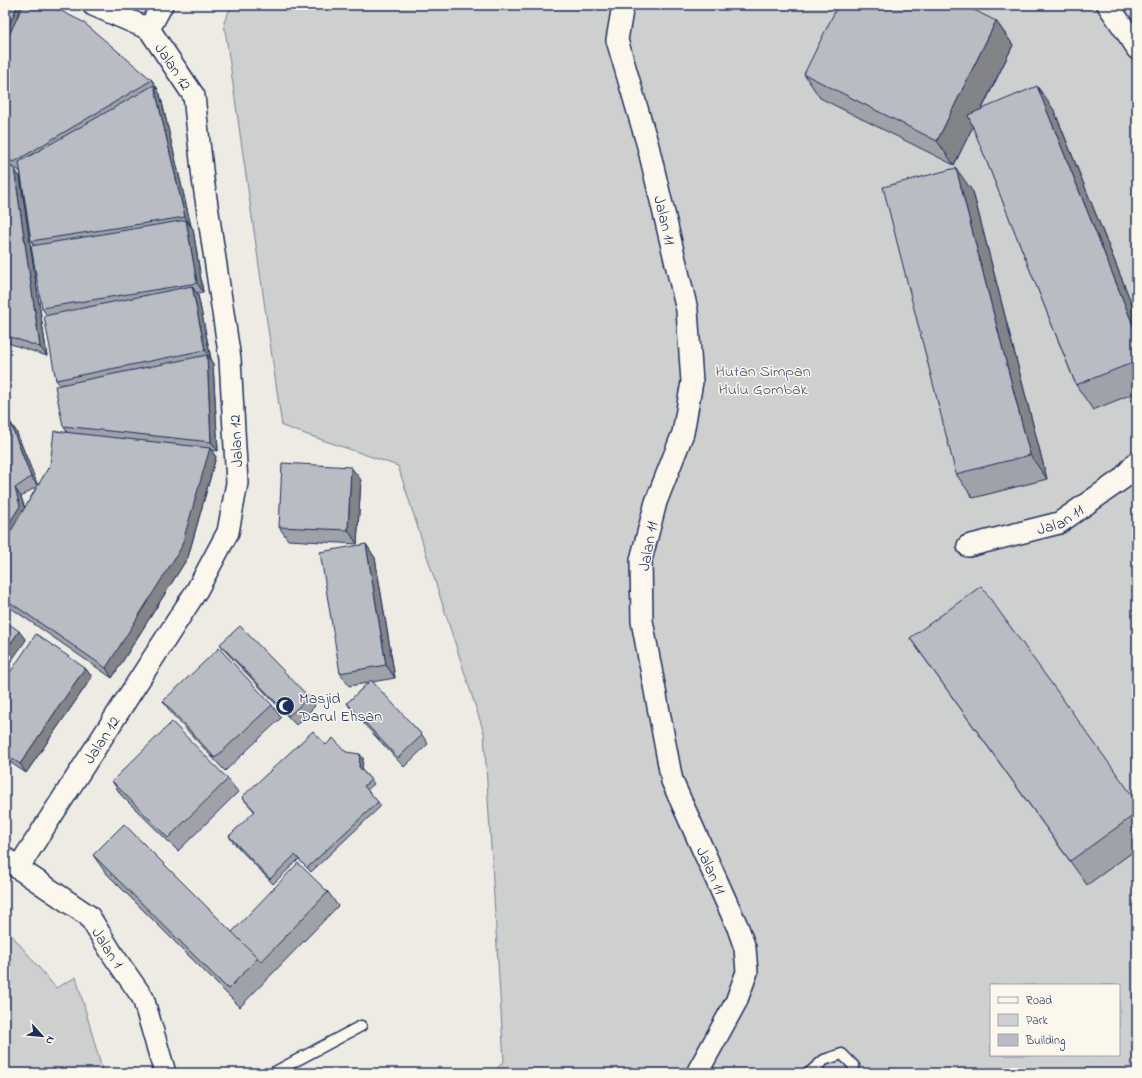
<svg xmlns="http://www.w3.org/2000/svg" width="1142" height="1078" font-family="'Indie Flower',sans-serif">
<rect width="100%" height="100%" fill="#eeebe4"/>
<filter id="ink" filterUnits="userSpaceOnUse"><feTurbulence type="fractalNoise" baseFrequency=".025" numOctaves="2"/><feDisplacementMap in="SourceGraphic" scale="8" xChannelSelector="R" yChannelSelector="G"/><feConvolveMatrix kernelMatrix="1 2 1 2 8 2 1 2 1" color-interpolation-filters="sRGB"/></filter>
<g filter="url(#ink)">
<path fill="#cecfcf" stroke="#747f96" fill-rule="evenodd" d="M 232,5 L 1137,5 L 1137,1073 L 493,1073 L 504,1061 L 484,733 L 398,466 L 282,426 L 224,22 ZM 991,985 L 1119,985 L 1119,1055 L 991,1055 Z
M 5,927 L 56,988 L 76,977 L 103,1073 L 5,1073 Z"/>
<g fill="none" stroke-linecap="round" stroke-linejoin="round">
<defs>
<path id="service" d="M 273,1073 L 361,1026
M 809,1073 L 824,1060 L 842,1054 L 854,1066 L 853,1073"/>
<g id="minor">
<path id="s1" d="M 623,5 L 617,40 L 648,146 L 687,310 L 692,382 L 683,433 L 656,502 L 641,560 L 642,621 L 672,781 L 738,928 L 745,948 L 747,972 L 736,1002 L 697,1073"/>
<path d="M 1108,5 L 1134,43 L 1137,49"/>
<path d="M 149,29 L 162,5"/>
<path id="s2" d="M 968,546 L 1059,523 L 1122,479 L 1137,462"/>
<path id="s3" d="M 5,858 L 18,868 L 89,916 L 113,955 L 143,998 L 165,1073"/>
<path id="s4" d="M 18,868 L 197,590 L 228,532 L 237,483 L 230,359 L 203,179 L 194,96 L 149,29 L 93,5"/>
</g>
</defs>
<use href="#service" stroke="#1b2f5e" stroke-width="13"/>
<use href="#minor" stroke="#1b2f5e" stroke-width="24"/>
<use href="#service" stroke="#fbf7ec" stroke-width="10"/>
<use href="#minor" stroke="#fbf7ec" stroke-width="21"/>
</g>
<path fill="#9fa2a8" stroke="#1b2f5e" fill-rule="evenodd" d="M 5,5 L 152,80 L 158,89 L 157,90 L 160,94 L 191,226 L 193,229 L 203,292 L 197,293 L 198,295 L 211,359 L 210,359 L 213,364 L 218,451 L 211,450 L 216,457 L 188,557 L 112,678 L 5,604 L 5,425 L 10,422 L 16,431 L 38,486 L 50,465 L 67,432 L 63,426 L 60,385 L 56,380 L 47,316 L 42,308 L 34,245 L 31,241 L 20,171 L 5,164 ZM 37,486 L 25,508 L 21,497 Z
M 996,21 L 1013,45 L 982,109 L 1054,110 L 1137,317 L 1137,392 L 1093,410 L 1076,385 L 973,126 L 954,165 L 820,98 L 804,74 Z
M 5,165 L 20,177 L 47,356 L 11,344 L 5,341 Z
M 973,192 L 1047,479 L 973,498 L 956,474 Z
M 361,480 L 357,544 L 288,540 L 279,527 Z
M 366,544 L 375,558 L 395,678 L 372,682 L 422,735 L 428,744 L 404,767 L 353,712 L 347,703 L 368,683 L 349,686 L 340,673 Z
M 910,638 L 1137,802 L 1137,849 L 1087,885 Z
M 220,644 L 309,697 L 315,706 L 296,725 L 227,653 Z
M 85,668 L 92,677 L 26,773 L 5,759 L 5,680 Z
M 163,701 L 272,705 L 281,718 L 225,771 L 172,714 Z
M 326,745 L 346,752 L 363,758 L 362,770 L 371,780 L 374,784 L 367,790 L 378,802 L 381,806 L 311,872 L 299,859 L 273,884 L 232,841 L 229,836 L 255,812 L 246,802 L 242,797 Z
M 228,779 L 238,792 L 178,851 L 121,795 L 112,781 Z
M 93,855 L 232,932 L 328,892 L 338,906 L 240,1007 L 105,872 Z"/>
<path fill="#828488" stroke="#1b2f5e" d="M 18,5 L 29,5 L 5,56 L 5,33 Z
M 996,21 L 1013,45 L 954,165 L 937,141 Z
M 154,85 L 160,94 L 191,226 L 185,217 Z
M 1037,86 L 1054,110 L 1137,317 L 1137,335 Z
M 14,168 L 20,177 L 47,356 L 40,347 Z
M 956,168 L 973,192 L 1047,479 L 1030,455 Z
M 186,220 L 193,229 L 203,292 L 197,283 Z
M 192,286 L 198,295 L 211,359 L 205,350 Z
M 207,355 L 213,364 L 218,451 L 211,442 Z
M 10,422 L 16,431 L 38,486 L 31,477 Z
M 210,448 L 216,457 L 188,557 L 112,678 L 106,668 Z
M 351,467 L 361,480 L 357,544 L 348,530 Z
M 15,488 L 21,497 L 27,515 L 5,548 L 5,530 Z
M 366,544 L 375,558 L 395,678 L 386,665 Z
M 19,631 L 26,640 L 5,670 L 5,652 Z
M 85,668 L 92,677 L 26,773 L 20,764 Z
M 360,754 L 363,758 L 362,771 L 359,767 Z"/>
<path fill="#b9bcc3" stroke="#1b2f5e" d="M 5,5 L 18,5 L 5,33 Z
M 23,5 L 49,5 L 83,22 L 152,80 L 14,162 L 5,158 L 5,44 Z
M 838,5 L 964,5 L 996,21 L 937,141 L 804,74 Z
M 154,85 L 185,217 L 31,241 L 19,162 Z
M 1037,86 L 1137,335 L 1137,361 L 1076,385 L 968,115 Z
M 5,165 L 14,168 L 40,347 L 5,335 Z
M 956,168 L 1030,455 L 956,474 L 883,187 Z
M 186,220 L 197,283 L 42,308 L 31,246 Z
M 192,286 L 205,350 L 56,380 L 44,316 Z
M 207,355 L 211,442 L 63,426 L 55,386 Z
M 10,422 L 31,477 L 15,488 L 20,506 L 5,530 L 5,425 Z
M 54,431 L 210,448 L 181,548 L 106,668 L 5,599 L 5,541 L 50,465 Z
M 282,463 L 351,467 L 348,530 L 279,527 Z
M 366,544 L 386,665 L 340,673 L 320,552 Z
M 981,586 L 1137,802 L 1137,813 L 1070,861 L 910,638 Z
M 5,621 L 19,631 L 5,652 Z
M 240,626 L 309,697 L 289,716 L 220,644 Z
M 36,634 L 85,668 L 20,764 L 5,754 L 5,680 Z
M 219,648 L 272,705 L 215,758 L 163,701 Z
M 371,680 L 422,735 L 398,758 L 347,703 Z
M 172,722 L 228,779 L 168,838 L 112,781 Z
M 313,731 L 326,745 L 333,738 L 346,752 L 360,754 L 359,767 L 371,780 L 364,786 L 378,802 L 307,868 L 295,855 L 270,879 L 229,836 L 255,811 L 242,797 Z
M 124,824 L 258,958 L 228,989 L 93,855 Z
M 298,863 L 328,892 L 261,962 L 258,958 L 232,932 Z"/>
</g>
<defs>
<symbol id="mosque-disc" viewBox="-11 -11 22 22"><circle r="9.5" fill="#1b2f5e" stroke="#fbf7ec"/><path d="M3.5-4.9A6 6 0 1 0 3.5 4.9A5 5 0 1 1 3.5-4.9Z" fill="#fff"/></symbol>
</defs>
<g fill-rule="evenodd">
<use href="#mosque-disc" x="274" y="695" width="22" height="22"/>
</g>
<g text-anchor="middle" stroke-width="3" stroke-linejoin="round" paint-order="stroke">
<g font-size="16" fill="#1b2f5e" stroke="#fbf7ec">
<text transform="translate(174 66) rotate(56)" y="6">Jalan 12</text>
<text dy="6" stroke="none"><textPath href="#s1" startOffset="222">Jalan 11</textPath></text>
<text transform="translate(235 441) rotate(-93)" y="6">Jalan 12</text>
<text dy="6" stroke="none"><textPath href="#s2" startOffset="96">Jalan 11</textPath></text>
<text transform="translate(647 546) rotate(-80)" y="6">Jalan 11</text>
<text dy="6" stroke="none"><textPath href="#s4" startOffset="153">Jalan 12</textPath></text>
<text dy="6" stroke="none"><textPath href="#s1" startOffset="894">Jalan 11</textPath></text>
<text dy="6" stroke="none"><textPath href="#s3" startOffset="139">Jalan 1</textPath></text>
</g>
<g font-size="16" fill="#48577a" stroke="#fbf7ec">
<text x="763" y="376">Hutan Simpan<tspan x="763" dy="18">Hulu Gombak</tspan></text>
</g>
<g font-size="16" fill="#1b2f5e" stroke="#fbf7ec" text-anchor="start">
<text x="299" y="703">Masjid<tspan x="299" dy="18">Darul Ehsan</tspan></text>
</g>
</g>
<rect width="1142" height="1078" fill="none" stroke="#fbf7ec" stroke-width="20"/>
<rect x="10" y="10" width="1122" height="1058" fill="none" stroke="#1b2f5e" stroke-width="1.5" filter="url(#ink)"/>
<rect x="990" y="984" width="130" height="72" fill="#fbf7ec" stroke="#a1a7b3"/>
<rect x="998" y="997" width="20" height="6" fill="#fbf7ec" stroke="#a1a7b3"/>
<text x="1026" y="1004" font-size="12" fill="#1b2f5e">Road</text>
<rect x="998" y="1014" width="20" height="12" fill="#cecfcf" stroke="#a1a7b3"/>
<text x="1026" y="1024" font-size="12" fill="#1b2f5e">Park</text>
<rect x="998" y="1034" width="20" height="12" fill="#b9bcc3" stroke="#a1a7b3"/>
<text x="1026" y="1044" font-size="12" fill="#1b2f5e">Building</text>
<g transform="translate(42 1036) rotate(117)" stroke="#fbf7ec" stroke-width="3" paint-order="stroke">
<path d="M0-3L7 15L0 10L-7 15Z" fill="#1b2f5e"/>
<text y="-6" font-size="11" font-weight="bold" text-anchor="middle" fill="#1b2f5e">N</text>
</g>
</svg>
